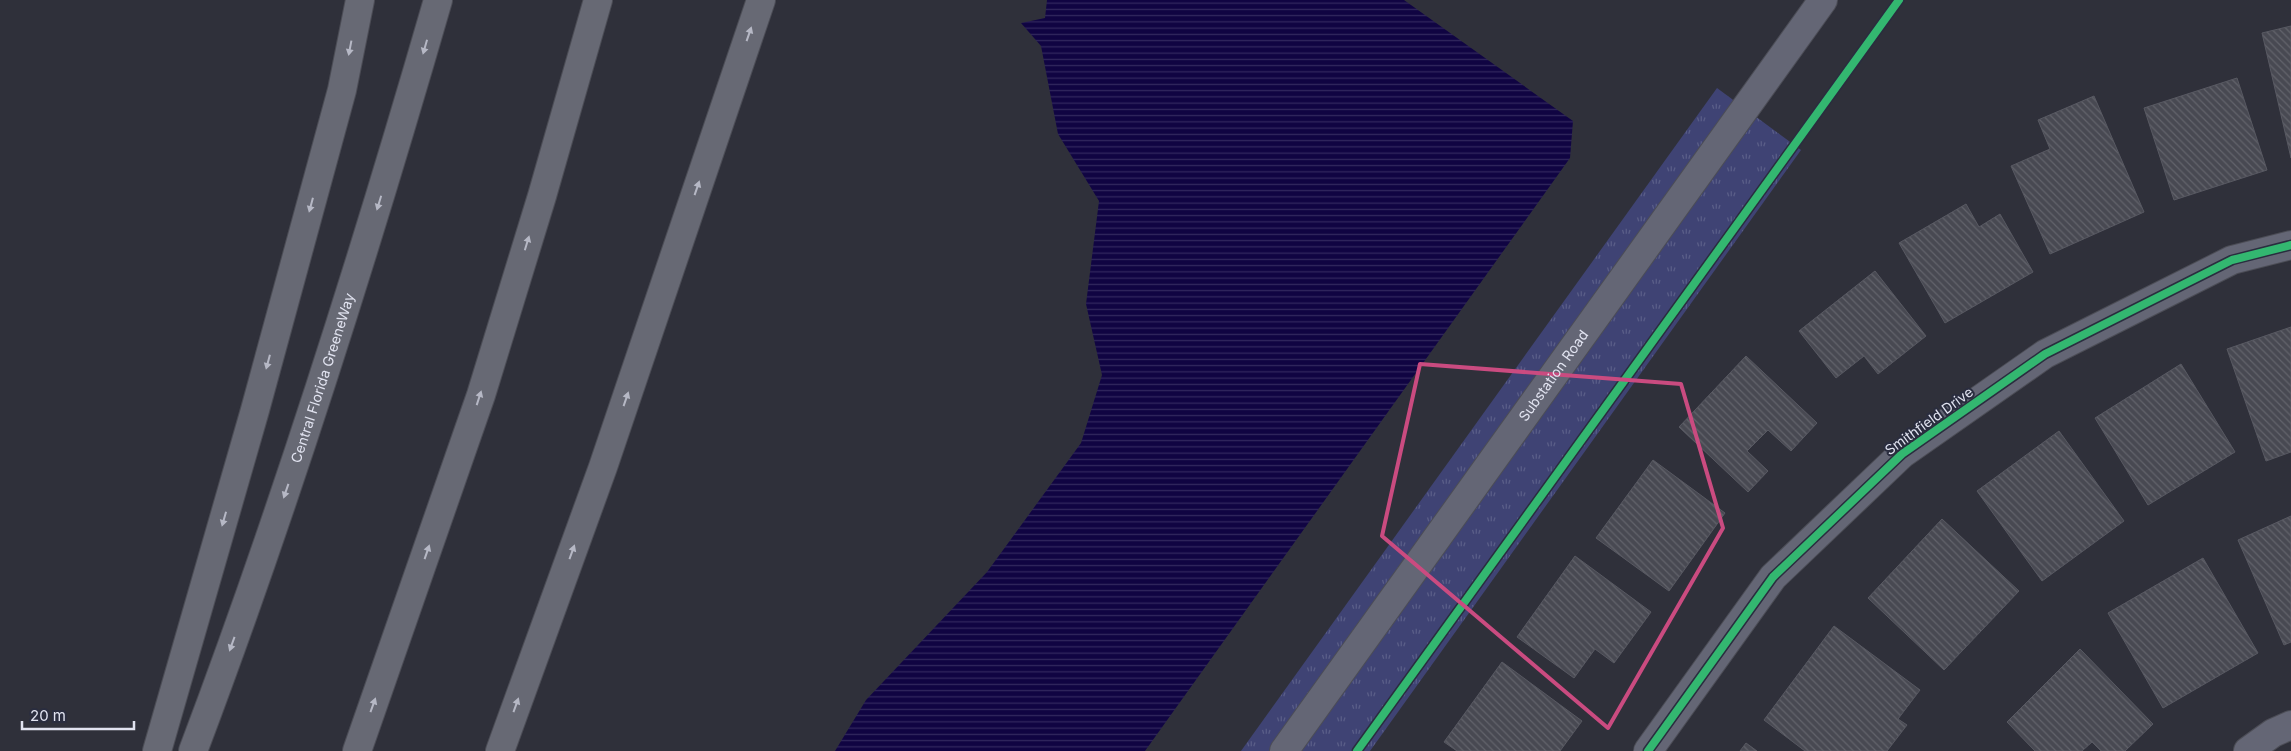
<svg xmlns="http://www.w3.org/2000/svg" width="2291" height="751" font-family="Inter,sans-serif">
<defs>
<pattern id="park-tufts" width="24" height="20" patternUnits="userSpaceOnUse" patternTransform="scale(1.25)"><rect width="24" height="20" fill="#3f4374"/><path d="M3 7l-1-3M5 7V3M7 7l1-3M15 17l-1-3M17 17v-4M19 17l1-3" fill="none" stroke="#5a5e88"/></pattern>
<pattern id="water-rules" width="6" height="5" patternUnits="userSpaceOnUse" patternTransform="scale(1.25)"><rect width="6" height="5" fill="#100442"/><path d="M0 2.5h6" fill="none" stroke="#32285e"/></pattern>
<pattern id="building-back-hatch" width="6" height="6" patternUnits="userSpaceOnUse" patternTransform="scale(1.25)"><rect width="6" height="6" fill="#484952"/><path d="M-1 5l2 2M0 0l6 6M5-1l2 2" fill="none" stroke="#62636b"/></pattern>
</defs>
<rect width="100%" height="100%" fill="#2f303a"/>
<path fill="url(#park-tufts)" d="M 1717,88 L 1801,150 L 1370,751 L 1241,751 Z"/>
<path fill="url(#water-rules)" d="M 1047,0 L 1404,0 L 1573,121 L 1570,158 L 1145,751 L 835,751 L 866,700 L 987,572 L 1081,443 L 1102,375 L 1086,304 L 1099,201 L 1058,134 L 1041,46 L 1021,23 L 1045,18 Z"/>
<path fill="url(#building-back-hatch)" stroke="#585962" d="M 2291,26 L 2291,158 L 2262,33 Z
M 2237,78 L 2267,170 L 2174,200 L 2144,108 Z
M 2094,96 L 2144,212 L 2050,254 L 2011,166 L 2050,149 L 2038,120 Z
M 1966,204 L 1979,227 L 2000,214 L 2033,272 L 1945,323 L 1899,243 Z
M 1875,271 L 1926,336 L 1878,374 L 1864,356 L 1836,378 L 1799,331 Z
M 2291,327 L 2291,452 L 2266,461 L 2227,349 Z
M 1746,356 L 1817,423 L 1791,451 L 1768,430 L 1747,451 L 1768,471 L 1748,492 L 1679,427 Z
M 2181,364 L 2235,452 L 2148,505 L 2095,418 Z
M 2059,431 L 2124,521 L 2042,581 L 1977,491 Z
M 1653,460 L 1725,513 L 1669,591 L 1596,538 Z
M 2291,516 L 2291,642 L 2284,645 L 2238,540 Z
M 1942,519 L 2019,591 L 1944,670 L 1868,598 Z
M 1575,556 L 1651,612 L 1614,663 L 1595,649 L 1574,678 L 1517,637 Z
M 2203,558 L 2258,653 L 2163,708 L 2108,613 Z
M 1834,626 L 1920,690 L 1898,719 L 1907,725 L 1887,751 L 1805,751 L 1764,720 Z
M 2080,649 L 2153,724 L 2125,751 L 2101,751 L 2092,742 L 2082,751 L 2035,751 L 2007,722 Z
M 1502,662 L 1582,721 L 1560,751 L 1457,751 L 1444,742 Z
M 1746,743 L 1757,751 L 1740,751 Z"/>
<g fill="none" stroke-linecap="round" stroke-linejoin="round">
<defs>
<g id="minor">
<path id="s1" d="M 1284,751 L 1823,0"/>
<path d="M 1648,751 L 1773,577 L 1902,454 L 2045,354 L 2232,260 L 2291,245"/>
<path d="M 2248,751 L 2273,733 L 2291,725"/>
</g>
<g id="highway">
<path d="M 157,751 L 255,410 L 342,90 L 360,0"/>
<path id="s2" d="M 193,751 C 286,505 365,253 438,0"/>
<path d="M 357,751 L 481,395 L 542,196 L 598,0"/>
<path d="M 500,751 L 603,467 L 761,0"/>
</g>
</defs>
<use href="#minor" stroke="#4c4d56" stroke-width="30"/>
<use href="#highway" stroke="#4c4d56" stroke-width="30"/>
<use href="#minor" stroke="#646675" stroke-width="28"/>
<use href="#highway" stroke="#676974" stroke-width="28"/>
<defs>
<path id="cycleway" d="M 1357,751 L 1899,0
M 1648,751 L 1773,577 L 1902,454 L 2045,354 L 2232,260 L 2291,245"/>
</defs>
<use href="#cycleway" stroke="#2a2d3f" stroke-width="11"/>
<use href="#cycleway" stroke="#33b770" stroke-width="8"/>
</g>
<defs><path id="oneway-solid" d="M-6-.8H1V-3.2L6.5 0L1 3.2V.8H-6Z" transform="scale(1.25)"/></defs>
<g fill="#b6b8c5">
<use href="#oneway-solid" transform="translate(749 34) rotate(-71)"/>
<use href="#oneway-solid" transform="translate(425 47) rotate(106)"/>
<use href="#oneway-solid" transform="translate(350 48) rotate(101)"/>
<use href="#oneway-solid" transform="translate(697 188) rotate(-71)"/>
<use href="#oneway-solid" transform="translate(379 203) rotate(107)"/>
<use href="#oneway-solid" transform="translate(311 205) rotate(105)"/>
<use href="#oneway-solid" transform="translate(527 243) rotate(-73)"/>
<use href="#oneway-solid" transform="translate(268 362) rotate(105)"/>
<use href="#oneway-solid" transform="translate(479 398) rotate(-72)"/>
<use href="#oneway-solid" transform="translate(626 399) rotate(-71)"/>
<use href="#oneway-solid" transform="translate(286 491) rotate(109)"/>
<use href="#oneway-solid" transform="translate(224 519) rotate(106)"/>
<use href="#oneway-solid" transform="translate(427 552) rotate(-71)"/>
<use href="#oneway-solid" transform="translate(572 552) rotate(-70)"/>
<use href="#oneway-solid" transform="translate(232 644) rotate(110)"/>
<use href="#oneway-solid" transform="translate(373 705) rotate(-70)"/>
<use href="#oneway-solid" transform="translate(516 705) rotate(-70)"/>
</g>
<path fill="none" stroke="#ca4b80" stroke-width="4" stroke-linejoin="round" d="M 1420,364 L 1681,384 L 1723,528 L 1608,728 L 1382,536 Z"/>
<g text-anchor="middle" stroke-width="4" stroke-linejoin="round" paint-order="stroke">
<g font-size="14" fill="#e1e3f0" stroke="#2a2d3f">
<text dy="5" stroke="none"><textPath href="#s1" startOffset="462">Substation Road</textPath></text>
<text dy="5" stroke="none"><textPath href="#s2" startOffset="395">Central Florida GreeneWay</textPath></text>
<text transform="translate(1929 421) rotate(-36)" y="5">Smithfield Drive</text>
</g>
</g>
<path d="M22 721v8h112v-8" fill="none" stroke="#e1e3f0" stroke-width="2.5"/>
<text x="30" y="721" font-size="15" fill="#e1e3f0" stroke="#2a2d3f" stroke-width="4" paint-order="stroke">20 m</text>
</svg>
